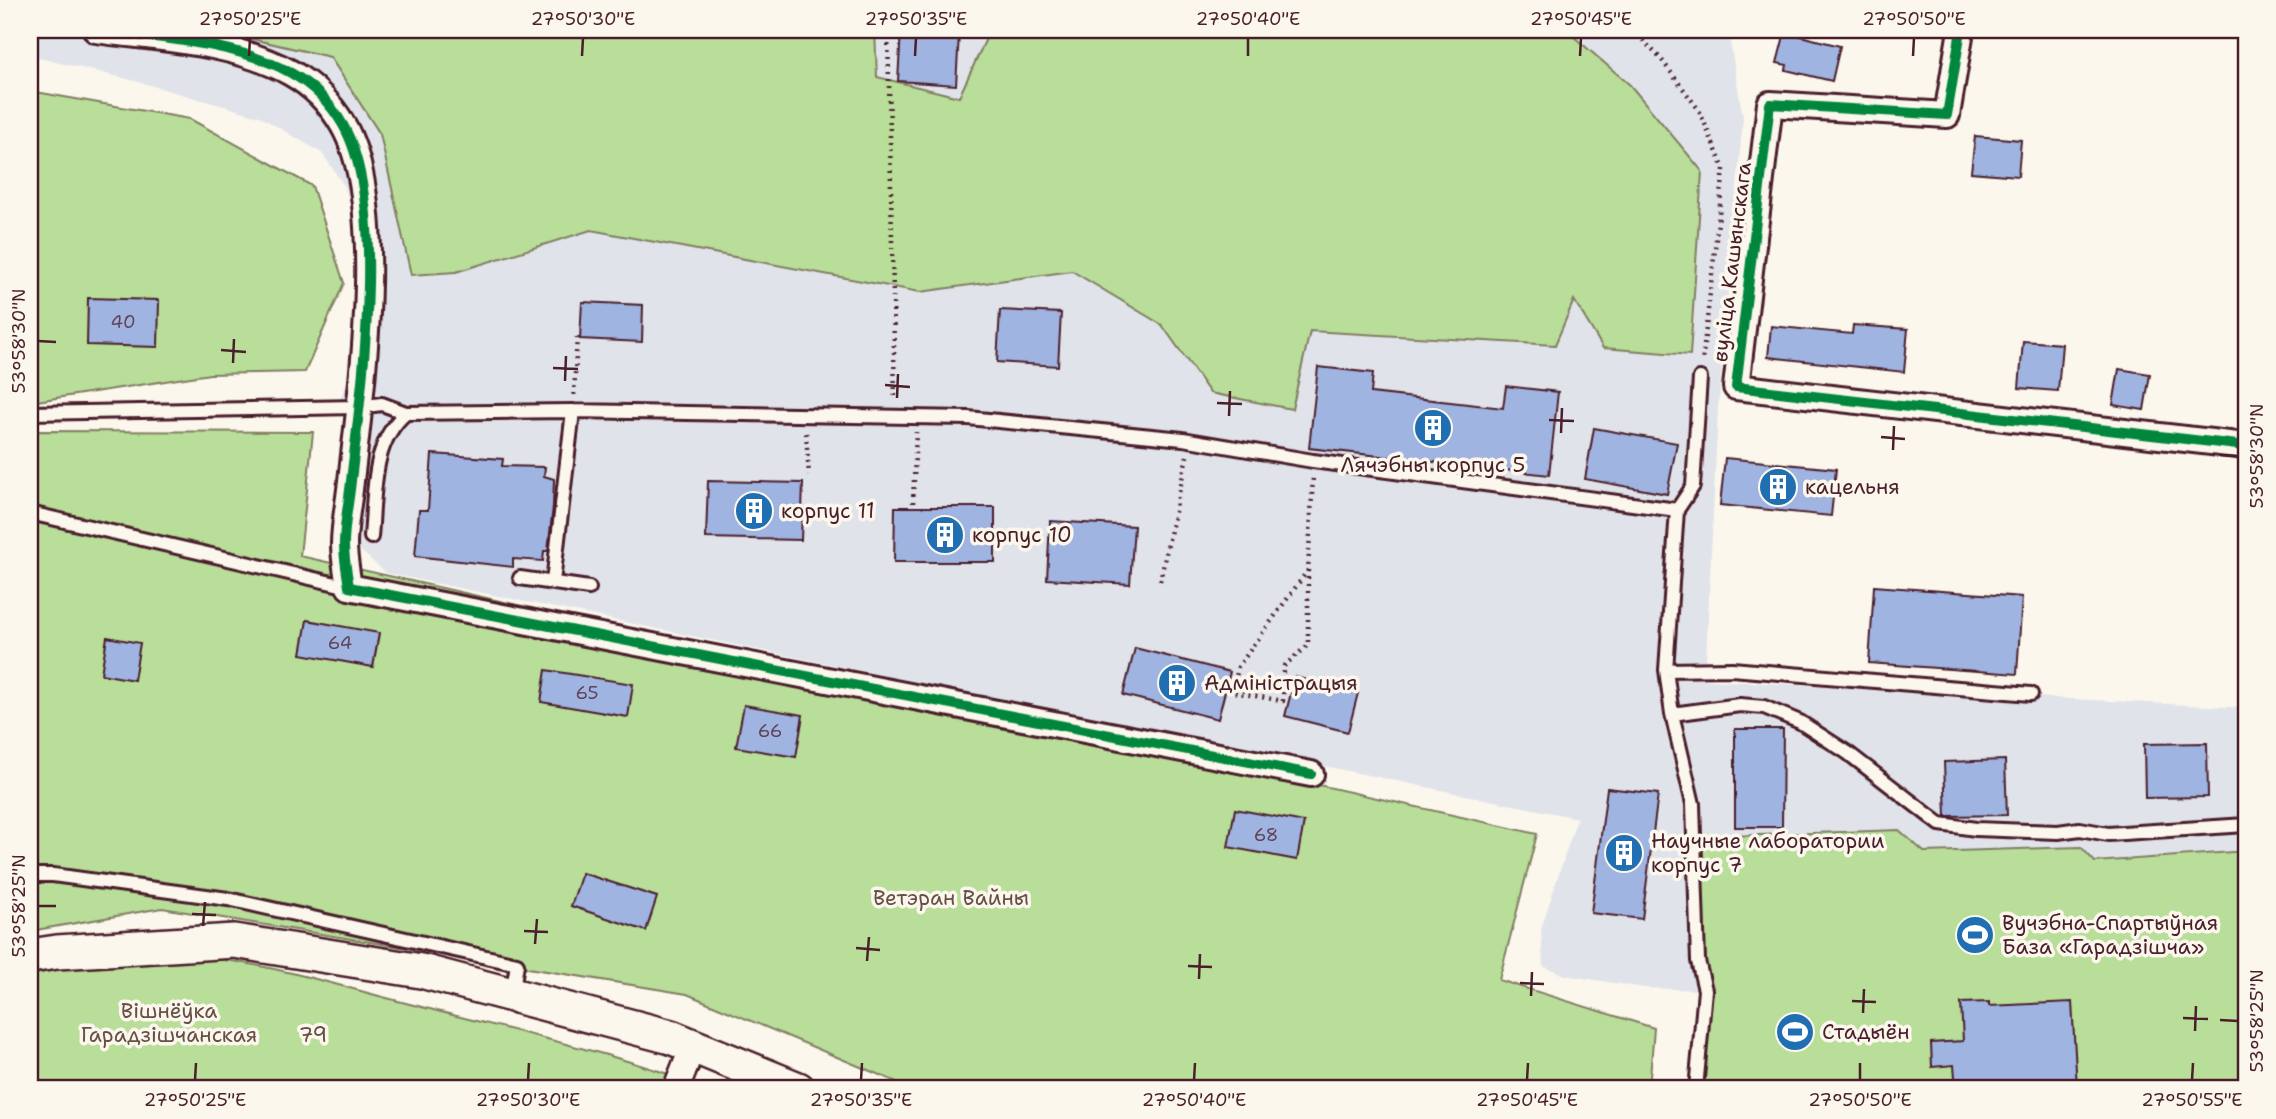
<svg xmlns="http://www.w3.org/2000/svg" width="2276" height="1119" font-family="'Shantell Sans',sans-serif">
<rect width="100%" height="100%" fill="#fbf7ec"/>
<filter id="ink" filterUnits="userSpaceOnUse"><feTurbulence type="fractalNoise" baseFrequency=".0143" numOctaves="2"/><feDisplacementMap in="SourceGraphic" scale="14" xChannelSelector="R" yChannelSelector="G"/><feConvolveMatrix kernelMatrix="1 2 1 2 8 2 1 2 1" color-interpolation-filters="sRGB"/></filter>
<g filter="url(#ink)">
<path fill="#e0e3e9" d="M 30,30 L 1728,30 L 1743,117 L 1718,410 L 1705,680 L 2246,708 L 2246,851 L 2095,862 L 2081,847 L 1924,852 L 1703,881 L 1705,990 L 1644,988 L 1565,975 L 1543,966 L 1541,929 L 1577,818 L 386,573 L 353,544 L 362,429 L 336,408 L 350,376 L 357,326 L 362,245 L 345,187 L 322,153 L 259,116 L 128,79 L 30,56 Z"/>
<path fill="#b8de99" stroke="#817e62" stroke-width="2" d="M 213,30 L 875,30 L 877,77 L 959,97 L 990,30 L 1566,30 L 1630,85 L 1702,171 L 1690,355 L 1603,348 L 1574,300 L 1555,345 L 1310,331 L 1292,409 L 1210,393 L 1162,325 L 1072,271 L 920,292 L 591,230 L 456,272 L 411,275 L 380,134 L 330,57 Z
M 30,91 L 190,119 L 312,186 L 344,283 L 305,372 L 210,374 L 30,402 Z
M 30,431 L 313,432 L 300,556 L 1537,834 L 1499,980 L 1654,1028 L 1649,1089 L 913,1089 L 687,994 L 162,908 L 30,931 L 30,495 L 35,495 L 30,494 Z
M 1899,830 L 1924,852 L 2081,847 L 2095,862 L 2246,851 L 2246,1089 L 1702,1089 L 1703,837 Z
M 194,957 C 270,962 344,988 418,1006 C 516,1032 616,1053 710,1089 L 30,1089 L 30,975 L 105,960 Z"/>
<path fill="#a0b4e2" stroke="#4a1f2b" stroke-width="2" d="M 901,30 L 959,34 L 956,85 L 898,81 Z
M 1785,32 L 1840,46 L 1832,81 L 1786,70 L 1787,65 L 1777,63 Z
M 1975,136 L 2021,140 L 2018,176 L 1971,172 Z
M 88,298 L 159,300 L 158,347 L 87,345 Z
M 582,302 L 643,305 L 642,342 L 580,339 Z
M 1000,310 L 1061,313 L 1058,366 L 997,362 Z
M 1853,325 L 1908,329 L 1904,372 L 1768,357 L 1771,326 L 1852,334 Z
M 2023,341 L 2062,344 L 2058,391 L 2019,388 Z
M 1318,367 L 1373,373 L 1371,393 L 1503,408 L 1506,386 L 1558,392 L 1549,475 L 1309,448 Z
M 2119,369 L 2150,374 L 2144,410 L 2113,405 Z
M 1594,428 L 1677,443 L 1667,494 L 1585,479 Z
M 432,454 L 503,459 L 502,466 L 545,467 L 544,476 L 554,479 L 553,506 L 548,551 L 544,551 L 543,561 L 513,559 L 513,567 L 415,556 L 419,510 L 428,510 Z
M 1725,458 L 1836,469 L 1831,516 L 1720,505 Z
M 708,481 L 803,483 L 801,540 L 706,538 Z
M 895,507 L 995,507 L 995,562 L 894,562 Z
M 1050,521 L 1134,526 L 1130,584 L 1047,579 Z
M 1874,586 L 2022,597 L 2017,674 L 1869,663 Z
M 307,620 L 379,633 L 373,667 L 301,654 Z
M 107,637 L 140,643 L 134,680 L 101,674 Z
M 1135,648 L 1230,672 L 1218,719 L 1123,695 Z
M 546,670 L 633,684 L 628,717 L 541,702 Z
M 1295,677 L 1358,693 L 1348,732 L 1285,716 Z
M 744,705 L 803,715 L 796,757 L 736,747 Z
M 1735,729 L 1783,729 L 1782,827 L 1735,827 Z
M 2207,743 L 2208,797 L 2145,798 L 2144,744 Z
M 2005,760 L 2007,815 L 1946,816 L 1944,762 Z
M 1607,788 L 1658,794 L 1642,919 L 1591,913 Z
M 1235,809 L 1304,822 L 1297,860 L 1228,847 Z
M 582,873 L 657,897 L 646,931 L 571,906 Z
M 1989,1002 L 1989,1006 L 2072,1002 L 2077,1088 L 1956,1089 L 1954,1065 L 1932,1067 L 1931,1043 L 1963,1041 L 1961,1003 Z"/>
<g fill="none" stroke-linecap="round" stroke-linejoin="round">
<defs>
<path id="lane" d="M 30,413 L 358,407 L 382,404 L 406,413 L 573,411 L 968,418 L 1183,439 L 1313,461 L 1677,510 L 1666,670 L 1672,714 L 1693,804 L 1698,961 L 1705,990 L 1696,1089
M 1677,510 L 1693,486 L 1700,378
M 30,513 L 349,587
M 371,537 C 375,493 371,443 406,413
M 520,578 L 589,588
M 553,582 L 573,411
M 1666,670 L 1732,669 L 2031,694
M 1672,714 L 1740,705 L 1764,707 L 1800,722 L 1848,753 L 1940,824 L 1976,829 L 2058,832 L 2080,829 L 2108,834 L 2246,825
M 30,875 L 53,875 L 228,899 L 517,964 L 512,995"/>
<path id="street" d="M 96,30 C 160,39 233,41 291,73 C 312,85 331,104 343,125 C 388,203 361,392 351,481 C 349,502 344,524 344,545 C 344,558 347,573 349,587 L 1311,774
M 1961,30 L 1947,115 L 1770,104 L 1736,387 L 2246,446
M 676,1089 L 693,1046"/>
<path id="secondary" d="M 30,956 L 57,952 L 234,941 L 421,971 L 671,1037 L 798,1089"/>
</defs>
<use href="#lane" stroke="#4a1f2b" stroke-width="18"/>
<use href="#street" stroke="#4a1f2b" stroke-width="30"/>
<use href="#secondary" stroke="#4a1f2b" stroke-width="38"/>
<path stroke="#4a1f2b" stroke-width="4.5" stroke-dasharray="2 5" stroke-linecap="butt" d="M 888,30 L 895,401
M 1633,30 L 1661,59 L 1699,110 L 1724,169 L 1702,363
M 574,395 L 577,336
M 806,433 L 809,475
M 913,503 L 916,432
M 1308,570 L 1308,645 L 1284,666 L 1283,701 L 1233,692 L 1238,667 L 1308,570 L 1313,476
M 1160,581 L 1187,456"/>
<use href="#lane" stroke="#fbf7ec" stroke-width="12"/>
<use href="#street" stroke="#fbf7ec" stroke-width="24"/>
<use href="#secondary" stroke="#fbf7ec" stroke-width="33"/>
<defs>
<path id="cycleway" d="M 96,30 C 160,39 233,41 291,73 C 312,85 331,104 343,125 C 388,203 361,392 351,481 C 349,502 344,524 344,545 C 344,558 347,573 349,587 L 1311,774
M 1961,30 L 1947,115 L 1770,104 L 1736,387 L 2246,446"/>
</defs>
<use href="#cycleway" stroke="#fbf7ec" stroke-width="15"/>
<use href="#cycleway" stroke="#00873e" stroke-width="10"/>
</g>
</g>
<path fill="none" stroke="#4a1f2b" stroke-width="2.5" d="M 249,56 L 250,38M 582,56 L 583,38M 915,56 L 916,38M 1248,56 L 1248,38M 1580,56 L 1581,38M 1913,56 L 1914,38M 38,341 L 56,342M 221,350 L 246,352M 233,363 L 234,339M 553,368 L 578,369M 565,381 L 566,356M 885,385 L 910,387M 897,398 L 898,374M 1217,403 L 1242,404M 1229,416 L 1230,391M 1549,420 L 1574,421M 1561,433 L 1562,408M 1881,437 L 1905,439M 1893,450 L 1894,426M 2220,455 L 2238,456M 38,906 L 56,906M 192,914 L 216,915M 203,926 L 205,902M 524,931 L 548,932M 535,944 L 537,919M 856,948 L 880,950M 867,961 L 869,937M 1188,966 L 1212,967M 1199,979 L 1200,954M 1520,983 L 1544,984M 1531,996 L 1532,972M 1852,1001 L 1876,1002M 1863,1013 L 1864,989M 2183,1018 L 2208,1019M 2220,1020 L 2238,1021M 2195,1031 L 2196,1006M 195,1080 L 196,1063M 528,1080 L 529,1063M 861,1080 L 862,1063M 1194,1080 L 1195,1063M 1527,1080 L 1528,1063M 1860,1080 L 1860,1063M 2192,1080 L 2193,1063"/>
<defs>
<symbol id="building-disc" viewBox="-11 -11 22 22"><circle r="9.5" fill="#1f6fb2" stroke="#fbf7ec"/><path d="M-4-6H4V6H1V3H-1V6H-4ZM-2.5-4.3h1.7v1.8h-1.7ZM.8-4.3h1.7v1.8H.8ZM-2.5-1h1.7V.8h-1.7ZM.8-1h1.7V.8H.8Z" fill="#fff"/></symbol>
<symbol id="stadium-disc" viewBox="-11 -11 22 22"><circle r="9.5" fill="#1f6fb2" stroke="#fbf7ec"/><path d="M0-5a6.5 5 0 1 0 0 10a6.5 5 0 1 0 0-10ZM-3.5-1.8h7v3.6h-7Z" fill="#fff"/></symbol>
</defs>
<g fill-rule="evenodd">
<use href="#building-disc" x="1411" y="406" width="44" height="44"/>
<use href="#building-disc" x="1756" y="465" width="44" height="44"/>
<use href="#building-disc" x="732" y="489" width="44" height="44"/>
<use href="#building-disc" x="923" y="513" width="44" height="44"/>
<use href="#building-disc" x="1155" y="661" width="44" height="44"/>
<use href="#building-disc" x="1602" y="831" width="44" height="44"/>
<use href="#stadium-disc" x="1953" y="913" width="44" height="44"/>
<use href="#stadium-disc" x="1773" y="1010" width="44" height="44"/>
</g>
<g text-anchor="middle" stroke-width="7" stroke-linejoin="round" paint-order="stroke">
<g font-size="18" fill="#604459">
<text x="123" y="328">40</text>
<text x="340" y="649">64</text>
<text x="587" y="699">65</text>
<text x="770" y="737">66</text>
<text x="1266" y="841">68</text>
</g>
<g font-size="21" fill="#4a1f2b" stroke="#fbf7ec">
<text transform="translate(1732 262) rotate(-83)" y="7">вуліца Кашынскага</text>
</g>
<g font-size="21" fill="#4a1f2b" stroke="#fbf7ec" text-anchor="start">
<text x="1433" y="472" text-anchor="middle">Лячэбны корпус 5</text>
<text x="1805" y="494">кацельня</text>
<text x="781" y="518">корпус 11</text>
<text x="972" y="542">корпус 10</text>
<text x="1204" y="690">Адміністрацыя</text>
<text x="1651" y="848">Научные лаборатории<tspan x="1651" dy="24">корпус 7</tspan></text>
<text x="2002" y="930">Вучэбна-Спартыўная<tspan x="2002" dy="24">База «Гарадзішча»</tspan></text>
<text x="1822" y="1039">Стадыён</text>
</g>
<g font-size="21" fill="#664f46" stroke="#fbf7ec">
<text x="951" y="905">Ветэран Вайны</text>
<text x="169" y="1018">Вішнёўка<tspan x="169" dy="24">Гарадзішчанская</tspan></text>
<text x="313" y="1042">79</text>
</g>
</g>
<rect width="2276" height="1119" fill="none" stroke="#fbf7ec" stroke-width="77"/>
<rect x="38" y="38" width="2200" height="1042" fill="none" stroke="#4a1f2b" stroke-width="2.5"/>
<g font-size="18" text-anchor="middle" fill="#4a1f2b">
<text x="250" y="25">27°50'25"E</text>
<text x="583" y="25">27°50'30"E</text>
<text x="916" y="25">27°50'35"E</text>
<text x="1248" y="25">27°50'40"E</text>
<text x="1581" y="25">27°50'45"E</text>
<text x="1914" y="25">27°50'50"E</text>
<text transform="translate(19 341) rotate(-90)" y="6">53°58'30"N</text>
<text transform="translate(2257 456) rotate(-90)" y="6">53°58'30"N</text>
<text transform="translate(19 906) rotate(-90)" y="6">53°58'25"N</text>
<text transform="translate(2257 1021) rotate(-90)" y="6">53°58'25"N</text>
<text x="195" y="1106">27°50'25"E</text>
<text x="528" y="1106">27°50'30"E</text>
<text x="861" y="1106">27°50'35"E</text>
<text x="1194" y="1106">27°50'40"E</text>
<text x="1527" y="1106">27°50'45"E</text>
<text x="1860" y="1106">27°50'50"E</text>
<text x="2192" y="1106">27°50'55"E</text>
</g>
</svg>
